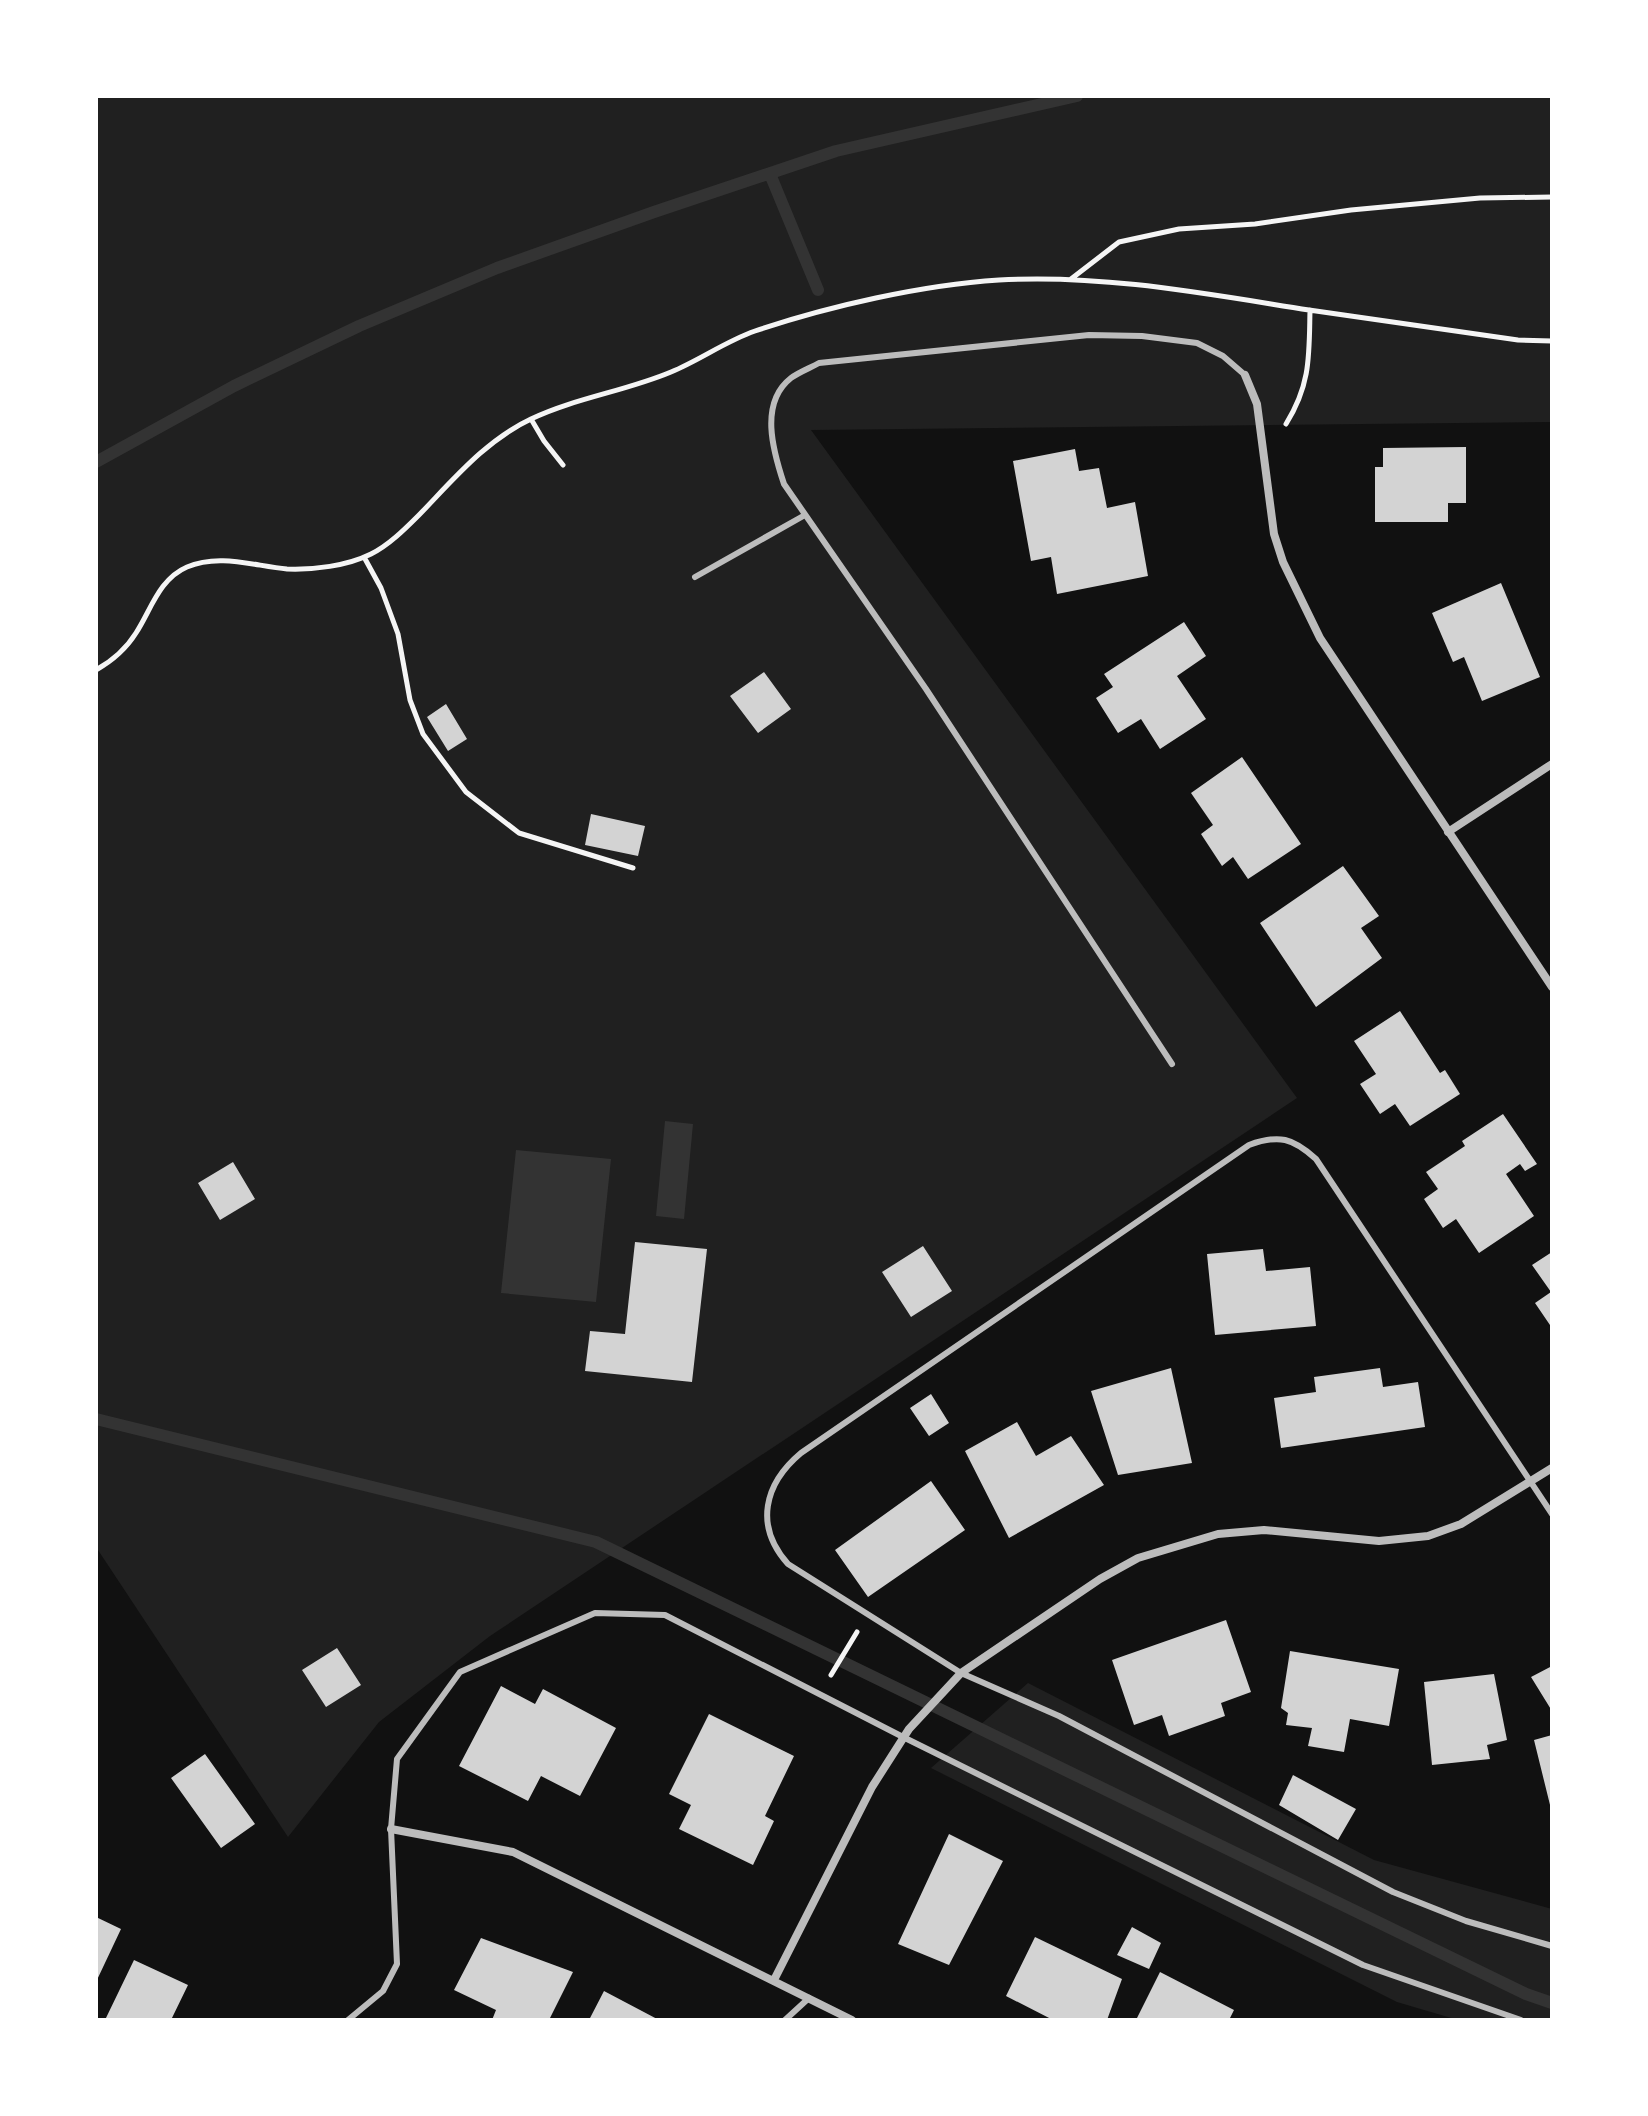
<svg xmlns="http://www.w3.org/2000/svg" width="1648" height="2116" font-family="Poppins,sans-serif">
<rect width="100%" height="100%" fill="#111"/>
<path fill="#202020" d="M 96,96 L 1552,96 L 1552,422 L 811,430 L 1297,1098 L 490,1636 L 379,1722 L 288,1837 L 96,1547 Z
M 1028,1683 L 1374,1860 L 1552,1909 L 1552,2020 L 1458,2020 L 1397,2002 L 931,1768 Z"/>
<path fill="#333" d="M 665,1121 L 693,1124 L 684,1219 L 656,1216 Z
M 516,1150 L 611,1159 L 596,1302 L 501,1293 Z"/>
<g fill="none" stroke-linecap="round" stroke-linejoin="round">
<path stroke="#333" stroke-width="12" d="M 770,174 L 818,290
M 96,462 L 234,386 L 359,326 L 497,268 L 654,212 L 836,151 L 1077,96
M 96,1419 L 596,1542 L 1526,1994 L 1552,2003"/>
</g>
<path fill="#d3d3d3" d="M 1466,447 L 1466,503 L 1448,503 L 1448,522 L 1375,522 L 1375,467 L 1383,467 L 1383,448 Z
M 1075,449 L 1079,471 L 1099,468 L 1107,508 L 1135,502 L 1148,576 L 1057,594 L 1051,557 L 1031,561 L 1013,461 Z
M 1501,583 L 1540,677 L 1482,701 L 1464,657 L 1453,662 L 1432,613 Z
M 1184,622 L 1206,656 L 1177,676 L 1206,719 L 1160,749 L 1141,719 L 1118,733 L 1096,698 L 1113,687 L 1104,674 Z
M 764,672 L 791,709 L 758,733 L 730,696 Z
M 446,704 L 467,739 L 448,751 L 427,717 Z
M 1242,757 L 1301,844 L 1248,879 L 1233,857 L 1222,866 L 1201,834 L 1213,825 L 1191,793 Z
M 591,814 L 645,826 L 638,856 L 585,845 Z
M 1343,866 L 1379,916 L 1361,928 L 1382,958 L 1316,1007 L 1260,923 Z
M 1400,1011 L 1440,1073 L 1445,1070 L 1460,1094 L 1410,1126 L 1395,1104 L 1380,1114 L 1360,1084 L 1376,1074 L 1354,1041 Z
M 1503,1114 L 1537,1164 L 1525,1171 L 1520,1164 L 1506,1174 L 1534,1216 L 1479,1253 L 1456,1219 L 1443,1228 L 1424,1199 L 1438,1189 L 1426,1172 L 1465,1146 L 1462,1141 Z
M 233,1162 L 255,1199 L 220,1220 L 198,1183 Z
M 635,1242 L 707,1249 L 692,1382 L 585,1371 L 590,1331 L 625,1334 Z
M 923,1246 L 952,1291 L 911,1317 L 882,1272 Z
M 1263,1249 L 1266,1271 L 1310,1267 L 1316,1326 L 1215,1335 L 1207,1254 Z
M 1552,1252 L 1552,1328 L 1535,1303 L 1551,1292 L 1532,1265 Z
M 1171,1368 L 1192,1463 L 1118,1475 L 1091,1391 Z
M 1380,1368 L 1383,1387 L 1418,1382 L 1425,1427 L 1281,1448 L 1274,1398 L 1316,1392 L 1314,1377 Z
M 931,1394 L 949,1423 L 929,1436 L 910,1408 Z
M 1017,1422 L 1036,1456 L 1071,1436 L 1104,1485 L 1009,1538 L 965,1451 Z
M 931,1481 L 965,1530 L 868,1597 L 835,1550 Z
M 1226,1620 L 1251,1692 L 1221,1703 L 1225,1716 L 1169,1736 L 1162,1715 L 1134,1725 L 1112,1660 Z
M 337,1648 L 361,1685 L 326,1707 L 302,1670 Z
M 1290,1651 L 1399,1669 L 1389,1726 L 1350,1719 L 1344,1752 L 1308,1746 L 1312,1728 L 1286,1725 L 1288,1713 L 1281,1708 Z
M 1552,1666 L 1552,1711 L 1531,1677 Z
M 1494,1674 L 1507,1740 L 1487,1745 L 1490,1759 L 1432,1765 L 1424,1682 Z
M 501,1686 L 535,1704 L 543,1689 L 616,1728 L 580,1796 L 541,1776 L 528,1801 L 459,1766 Z
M 709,1714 L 794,1756 L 765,1816 L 774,1821 L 753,1865 L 679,1829 L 691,1805 L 669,1794 Z
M 1552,1735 L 1552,1808 L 1551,1809 L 1534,1740 Z
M 205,1754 L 255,1824 L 221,1848 L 171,1778 Z
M 1293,1775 L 1356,1809 L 1338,1840 L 1279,1805 Z
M 949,1834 L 1003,1861 L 949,1965 L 898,1944 Z
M 96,1917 L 121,1929 L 96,1982 Z
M 1132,1927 L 1161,1943 L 1149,1969 L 1117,1955 Z
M 1035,1937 L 1122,1979 L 1107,2020 L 1053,2020 L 1006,1996 Z
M 481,1938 L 573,1972 L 549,2020 L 492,2020 L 496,2010 L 454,1990 Z
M 134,1960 L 188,1985 L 171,2020 L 105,2020 Z
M 1160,1972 L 1234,2010 L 1229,2020 L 1136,2020 Z
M 604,1991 L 659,2020 L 589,2020 Z"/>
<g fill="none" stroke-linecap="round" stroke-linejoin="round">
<path stroke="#f5f5f5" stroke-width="5" d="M 1071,279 L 1119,242 L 1179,229 L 1255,224 L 1351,210 L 1480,198 L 1552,197
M 531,419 L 544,441 L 563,465
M 1286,424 C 1311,384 1309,355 1310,310
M 364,557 L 381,588 L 398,634 L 410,700 L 423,734 L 466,792 L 519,833 L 633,868
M 96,670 C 112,661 126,649 136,633 C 151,610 159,579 187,567 C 219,553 254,566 287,569 C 313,570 347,566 371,554 C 389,545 405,529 419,515 C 453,480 486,440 531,419 C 575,398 626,391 671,372 C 700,360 726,341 755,331 C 829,306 922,285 999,280 C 1103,274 1207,294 1309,310 C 1378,320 1448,330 1518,340 L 1552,341
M 831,1675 L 857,1632"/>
<path stroke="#bcbcbc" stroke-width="6" d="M 695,577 L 805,515
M 1172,1064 L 926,689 L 784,484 C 773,451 759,403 791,378 C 799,372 810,368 819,363 L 1089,335 L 1142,336 L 1197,343 L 1223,356 L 1245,375
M 1552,1514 L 1316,1159 C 1293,1138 1279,1134 1249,1145 L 801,1453 C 764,1484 754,1526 788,1564 L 961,1673 L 1059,1716 L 1393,1892 L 1466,1921 L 1552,1946
M 348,2020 L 383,1991 L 397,1964 L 391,1829 L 397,1759 L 460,1672 L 595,1613 L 665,1615 L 903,1737 L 1363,1965 L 1521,2020
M 785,2020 L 809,1998"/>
<path stroke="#bcbcbc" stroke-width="8" d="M 1245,375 L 1257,404 L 1274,534 L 1283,562 L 1320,638 L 1552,987
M 1448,832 L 1552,764
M 391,1829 L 513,1852 L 852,2020
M 774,1980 L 872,1787 L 909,1729 L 961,1673 L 1100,1579 L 1138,1558 L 1218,1534 L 1264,1530 L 1379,1541 L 1428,1536 L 1461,1524 L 1552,1468"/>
</g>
<rect width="1648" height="2116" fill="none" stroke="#ffffff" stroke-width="196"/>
</svg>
